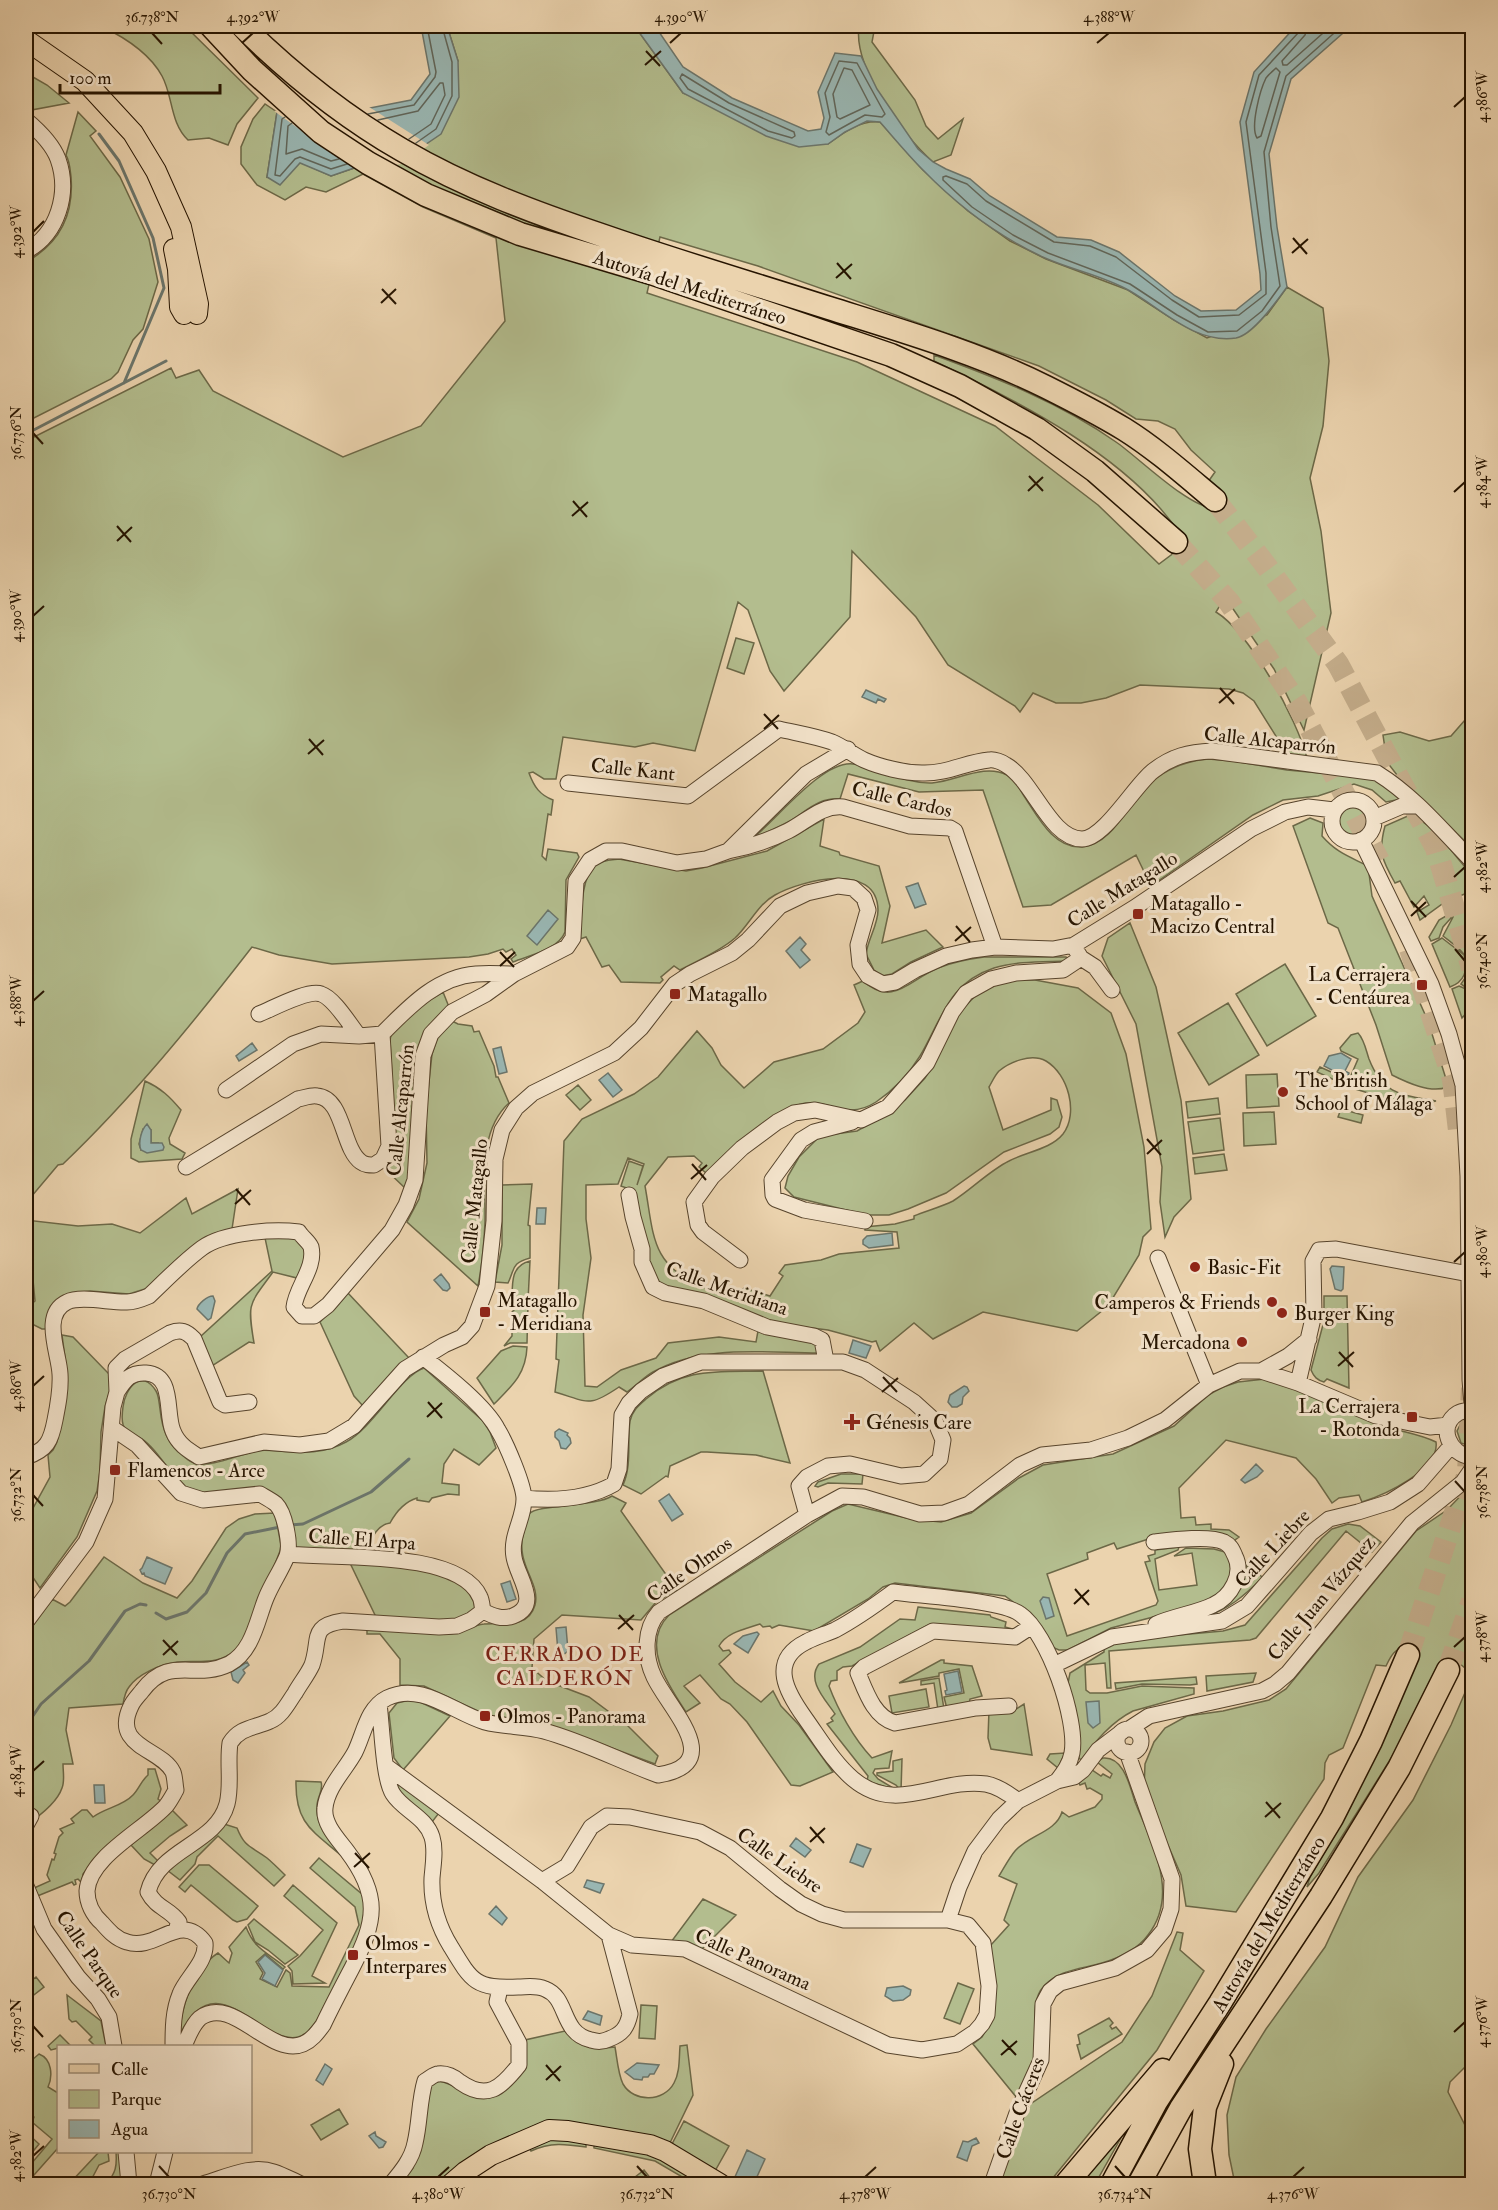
<svg xmlns="http://www.w3.org/2000/svg" width="1498" height="2210" font-family="'IM FELL Double Pica',serif">
<rect width="100%" height="100%" fill="#ebd3ae"/>
<filter id="stains"><feTurbulence type="fractalNoise" baseFrequency=".00333" numOctaves="4"/><feColorMatrix values="0 0 0 0 .2 0 0 0 0 .09 0 0 0 0 .02 0 0 0 .5 -.17"/></filter>
<radialGradient id="worn" r=".72"><stop offset=".6" stop-color="#630" stop-opacity="0"/><stop offset="1" stop-color="#630" stop-opacity=".3"/></radialGradient>
<path fill="#b3bd8e" stroke="#6c6847" stroke-width="1.5" fill-rule="evenodd" d="M 101,26 L 185,26 L 258,98 L 237,124 L 228,145 L 209,138 L 188,140 C 170,123 173,96 162,76 C 149,52 124,37 101,26 Z
M 447,26 L 631,26 L 639,32 L 683,93 L 828,144 C 844,132 860,120 880,122 L 923,170 L 968,211 L 1010,241 L 1046,259 L 1128,290 L 1174,320 L 1207,338 L 1267,315 L 1287,287 L 1323,308 L 1329,361 L 1323,426 L 1310,478 L 1321,531 L 1331,613 L 1304,730 L 1274,669 L 1225,597 L 1216,612 C 1250,633 1297,719 1307,758 L 1294,759 L 1284,749 L 1254,701 L 1243,693 L 1229,689 L 1140,685 L 1106,698 L 1081,703 L 1056,703 L 1033,693 L 1020,712 L 1015,706 L 948,665 L 916,617 L 852,551 L 850,617 L 784,691 L 770,671 L 748,610 L 738,602 L 695,751 L 653,743 L 635,747 L 563,737 L 556,779 L 544,779 L 533,772 L 529,773 C 534,787 540,795 553,800 L 551,815 L 548,814 L 542,856 L 546,860 L 548,849 L 577,853 L 579,857 L 566,880 L 565,932 C 558,950 530,955 513,962 L 511,959 L 516,955 L 512,949 L 506,952 L 503,949 L 488,954 L 469,957 L 332,964 L 279,955 L 252,947 C 193,1023 132,1098 63,1164 L 58,1165 L 26,1203 L 26,441 L 171,368 L 176,378 L 199,370 L 213,391 L 343,457 L 421,426 L 505,321 L 496,238 L 423,207 L 363,174 L 326,192 L 306,187 L 285,200 L 257,185 L 241,164 L 241,147 L 253,119 L 265,104 L 277,112 L 267,177 L 300,162 L 331,176 L 354,168 L 458,61 ZM 660,237 L 758,266 L 1039,366 L 1106,400 L 1136,419 L 1158,421 L 1175,429 L 1191,450 L 1215,472 L 1208,482 L 1214,508 C 1189,508 1138,457 1116,442 C 1061,403 997,378 934,355 L 934,361 C 1017,401 1131,457 1182,537 L 1175,552 L 1159,564 L 1098,505 L 995,426 L 857,362 L 647,293 Z
M 859,26 L 875,26 L 872,42 L 915,100 L 926,126 L 938,139 L 963,119 L 951,155 L 933,162 C 902,135 853,68 859,26 Z
M 26,73 L 47,85 L 69,103 L 26,111 Z
M 78,112 L 96,131 L 90,136 L 120,177 L 149,239 L 158,282 L 143,329 L 133,340 L 118,372 L 111,379 L 26,422 L 26,262 C 59,244 74,215 71,177 C 70,169 70,162 66,155 Z
M 736,638 L 754,643 L 744,674 L 727,668 Z
M 1472,712 L 1472,848 L 1397,775 L 1387,762 L 1383,735 L 1400,732 L 1429,741 L 1451,736 Z
M 1208,759 L 1233,761 L 1287,770 L 1374,778 L 1401,799 L 1386,802 L 1372,790 L 1354,784 L 1318,796 L 1283,800 L 1253,815 L 1151,886 L 1136,855 L 1051,905 L 1023,907 L 983,790 L 919,792 L 848,774 L 840,799 C 818,797 806,812 788,822 C 777,828 765,833 753,838 C 777,819 823,760 853,764 C 880,767 904,784 932,783 C 957,781 984,763 1007,775 C 1016,780 1019,788 1024,796 C 1038,817 1054,849 1082,847 C 1113,844 1127,805 1147,786 C 1164,770 1185,761 1208,759 Z
M1338 821a14 14 0 1 1 28 0a14 14 0 1 1-28 0Z
M 1410,815 C 1434,824 1448,848 1465,867 L 1472,871 L 1472,891 L 1445,902 L 1420,920 L 1417,912 L 1429,905 L 1424,896 L 1414,907 L 1400,881 L 1395,883 C 1382,860 1378,852 1385,826 Z
M 1310,818 L 1323,823 L 1322,836 C 1337,853 1348,856 1368,866 L 1372,896 L 1428,1021 L 1446,1079 L 1447,1087 C 1431,1094 1406,1082 1392,1075 L 1376,1025 L 1338,928 L 1328,923 L 1293,826 Z
M 824,819 L 820,846 L 839,852 L 840,855 L 879,866 L 890,906 L 882,943 L 926,930 L 943,947 L 911,962 L 892,974 L 882,976 L 874,970 L 866,954 C 868,939 878,925 878,910 C 877,861 802,880 775,895 C 758,904 749,925 735,938 C 719,952 698,960 680,970 L 674,966 L 661,977 L 663,980 L 660,983 L 621,982 L 609,965 L 602,967 L 586,937 L 580,939 C 582,919 579,878 596,865 C 602,860 612,860 619,859 L 686,871 L 702,868 L 767,851 Z
M 1472,901 L 1472,1022 L 1465,1019 C 1475,1008 1475,992 1461,984 C 1479,960 1461,950 1443,936 L 1453,917 L 1453,911 Z
M 1451,913 L 1451,918 L 1443,927 L 1439,938 L 1431,941 L 1429,937 L 1439,920 Z
M 1130,923 L 1156,987 L 1163,1018 L 1181,1100 L 1191,1199 L 1174,1217 L 1165,1237 L 1160,1202 L 1162,1167 L 1136,1024 L 1102,956 L 1108,938 Z
M 1442,938 L 1464,955 C 1469,970 1464,982 1450,987 L 1432,944 Z
M 984,957 L 1066,957 L 1068,959 L 1067,961 C 1043,962 1017,961 994,968 C 948,983 942,1019 920,1056 C 909,1074 894,1090 876,1102 C 845,1122 827,1097 801,1104 C 796,1105 790,1110 785,1112 C 755,1128 729,1149 706,1173 L 699,1167 L 702,1163 L 694,1156 L 668,1157 L 645,1186 C 654,1235 650,1265 703,1287 C 713,1291 723,1296 733,1296 L 744,1288 L 770,1296 L 783,1276 L 779,1273 L 785,1265 L 821,1260 L 839,1254 L 899,1248 L 897,1232 L 865,1230 L 865,1227 L 895,1224 L 914,1219 L 914,1216 C 926,1211 941,1207 953,1201 C 972,1189 989,1171 1009,1161 C 1026,1152 1051,1149 1063,1134 C 1079,1113 1068,1074 1046,1061 C 1031,1053 1010,1062 999,1071 C 995,1075 992,1082 989,1087 L 1003,1130 L 1051,1110 L 1051,1098 L 1057,1100 L 1062,1117 L 1059,1127 L 1050,1134 L 1004,1152 L 946,1193 L 908,1209 L 889,1215 L 866,1215 L 794,1197 L 785,1188 L 788,1176 L 799,1157 L 820,1136 L 857,1131 L 885,1115 L 905,1100 L 925,1078 L 935,1062 L 958,1014 L 977,994 L 994,985 L 1014,980 L 1035,980 L 1078,988 L 1111,1013 L 1126,1054 L 1144,1147 L 1151,1229 L 1143,1237 L 1139,1255 L 1108,1306 L 1077,1331 L 983,1312 L 933,1339 L 914,1323 L 880,1351 L 876,1341 L 872,1342 L 828,1330 L 771,1323 L 660,1286 L 646,1260 L 635,1191 L 621,1186 L 629,1161 L 643,1166 L 637,1185 L 644,1164 L 628,1158 L 618,1184 L 586,1185 L 586,1219 L 591,1258 L 583,1315 L 585,1386 L 597,1387 L 621,1370 L 656,1358 L 668,1343 L 719,1337 L 756,1342 L 758,1331 L 817,1343 L 818,1353 C 765,1353 702,1344 653,1372 C 644,1377 636,1386 627,1392 L 619,1387 C 588,1408 589,1402 555,1392 L 559,1360 L 556,1359 L 564,1141 L 582,1119 L 634,1094 L 658,1077 L 697,1031 L 712,1048 L 721,1065 L 744,1088 L 774,1062 L 823,1049 L 858,1023 L 865,1012 L 854,985 L 863,981 C 893,1008 910,979 938,968 C 953,962 969,959 984,957 Z
M 1285,964 L 1316,1016 L 1267,1046 L 1236,994 Z
M 1459,986 L 1466,989 C 1472,1000 1471,1009 1462,1018 L 1452,989 Z
M 443,992 L 449,1007 C 432,1020 423,1033 416,1053 L 410,1165 L 406,1189 L 384,1168 L 392,1158 L 396,1147 L 390,1040 L 391,1035 L 421,1005 Z
M 1228,1003 L 1259,1055 L 1209,1085 L 1178,1033 Z
M 452,1021 L 458,1024 L 472,1026 L 474,1032 L 479,1031 L 494,1066 L 496,1077 L 498,1077 L 509,1103 C 477,1132 486,1184 485,1222 C 484,1244 482,1265 478,1286 L 407,1222 L 419,1199 L 427,1163 L 426,1110 L 432,1054 L 437,1039 Z
M 1358,1033 C 1364,1039 1366,1050 1369,1059 C 1383,1095 1402,1095 1436,1101 L 1388,1111 L 1388,1099 L 1352,1088 L 1317,1072 L 1320,1067 L 1349,1080 L 1358,1059 L 1341,1051 L 1340,1048 L 1351,1035 Z
M 1277,1074 L 1279,1106 L 1247,1108 L 1246,1075 Z
M 145,1081 C 161,1088 170,1097 181,1110 L 169,1138 L 170,1144 L 185,1153 L 182,1159 L 139,1162 L 131,1158 L 131,1139 ZM 143,1129 L 151,1130 L 151,1143 L 159,1143 L 141,1150 L 139,1144 Z
M 578,1085 L 591,1100 L 580,1110 L 566,1095 Z
M 1218,1098 L 1220,1114 L 1188,1118 L 1186,1102 Z
M 1341,1109 L 1363,1115 L 1361,1123 L 1338,1117 Z
M 1274,1112 L 1276,1144 L 1244,1146 L 1243,1113 Z
M 1220,1118 L 1224,1150 L 1193,1154 L 1188,1122 Z
M 1224,1154 L 1227,1170 L 1195,1174 L 1193,1158 Z
M 532,1184 L 528,1225 L 530,1226 L 530,1258 C 511,1263 515,1269 508,1283 L 495,1282 L 502,1245 L 502,1185 Z
M 238,1189 L 232,1229 L 213,1234 L 189,1251 L 148,1288 L 129,1294 L 90,1291 L 67,1294 L 49,1329 L 42,1329 L 26,1321 L 26,1309 L 35,1301 L 33,1280 L 26,1275 L 26,1220 L 78,1226 L 112,1224 L 140,1233 L 186,1198 L 192,1214 Z
M 286,1235 C 312,1245 307,1257 297,1278 L 273,1272 C 249,1305 247,1302 254,1343 L 249,1342 L 212,1366 L 200,1337 L 272,1271 L 265,1238 Z
M 530,1261 L 528,1301 L 517,1303 L 512,1307 C 513,1289 508,1266 530,1261 Z
M 347,1292 L 409,1358 L 363,1406 L 354,1396 L 320,1322 Z
M 1324,1296 L 1347,1296 L 1349,1388 L 1327,1379 L 1324,1382 C 1317,1380 1314,1377 1311,1370 L 1324,1321 Z
M 528,1304 L 527,1343 L 510,1343 L 504,1346 L 512,1336 L 512,1312 L 519,1305 Z
M 62,1335 L 73,1337 L 109,1374 L 111,1387 L 105,1407 L 101,1432 L 100,1471 L 97,1491 L 77,1537 L 40,1588 L 26,1567 L 26,1521 L 50,1477 L 48,1455 L 53,1450 L 57,1442 L 67,1391 L 67,1373 Z
M 513,1346 L 527,1347 C 526,1374 512,1386 494,1404 L 477,1378 L 501,1351 Z
M 424,1368 L 483,1421 L 490,1432 L 496,1448 L 479,1465 L 454,1449 L 444,1464 L 442,1483 L 459,1485 L 459,1495 L 448,1494 L 432,1498 L 429,1502 L 417,1500 L 417,1498 C 404,1502 396,1512 390,1523 C 376,1525 371,1540 366,1551 L 295,1549 C 292,1536 291,1521 286,1508 C 276,1482 240,1492 217,1493 C 207,1494 195,1494 186,1488 C 169,1475 155,1443 136,1436 C 121,1431 121,1421 123,1407 C 125,1388 142,1368 156,1391 C 159,1396 159,1403 160,1409 C 162,1428 167,1444 183,1456 C 187,1459 190,1462 194,1463 C 212,1468 239,1454 257,1451 C 264,1449 272,1451 279,1451 C 303,1453 324,1454 346,1442 C 373,1428 401,1375 424,1368 Z
M 763,1371 L 790,1463 L 756,1455 L 707,1452 L 701,1452 L 670,1466 L 668,1477 L 666,1476 L 641,1494 L 623,1485 C 632,1465 627,1442 630,1421 C 632,1411 638,1406 646,1399 C 683,1367 718,1372 763,1371 Z
M 1265,1379 C 1307,1390 1346,1412 1387,1427 C 1403,1432 1420,1434 1436,1442 C 1440,1470 1384,1495 1362,1502 L 1359,1495 L 1339,1498 L 1332,1503 L 1316,1479 L 1296,1458 L 1226,1440 L 1179,1488 L 1181,1518 L 1195,1517 L 1196,1525 L 1211,1524 L 1211,1529 L 1229,1530 L 1239,1537 L 1235,1540 L 1237,1545 L 1158,1536 L 1117,1549 L 1114,1543 L 1087,1553 L 1088,1559 L 1047,1574 L 1067,1636 L 1156,1605 L 1158,1601 L 1145,1562 L 1150,1561 L 1148,1556 L 1155,1554 L 1155,1550 L 1179,1547 L 1178,1550 L 1155,1559 L 1159,1590 L 1197,1585 L 1192,1553 L 1174,1556 L 1186,1548 L 1214,1549 L 1225,1552 L 1231,1562 L 1231,1573 L 1227,1587 L 1207,1603 L 1111,1628 L 1068,1650 L 1059,1650 L 1052,1647 L 1016,1604 L 1005,1596 L 895,1583 L 883,1587 L 868,1599 L 814,1631 L 779,1625 L 772,1628 L 770,1626 L 763,1627 L 760,1624 C 745,1629 727,1632 719,1646 L 723,1651 L 729,1650 L 731,1653 L 719,1664 L 735,1682 L 761,1702 L 773,1691 L 781,1706 L 799,1725 L 833,1772 L 800,1786 L 791,1785 L 747,1722 L 730,1704 L 721,1699 L 700,1675 L 684,1686 L 700,1703 L 686,1712 C 668,1685 640,1644 669,1615 L 832,1511 L 848,1504 L 911,1519 L 941,1522 L 971,1513 L 1019,1478 L 1043,1465 L 1113,1454 L 1174,1426 L 1208,1395 L 1223,1387 L 1238,1382 Z
M 1472,1419 L 1472,1447 L 1461,1443 L 1457,1431 L 1461,1423 Z
M 841,1474 L 863,1474 L 862,1484 L 828,1483 L 818,1487 L 815,1486 L 818,1482 Z
M 1472,1484 L 1472,2060 L 1450,2082 L 1448,2092 L 1472,2139 L 1472,2184 L 1235,2184 L 1229,2155 L 1227,2115 L 1236,2077 L 1266,2029 L 1325,1947 L 1358,1877 L 1413,1800 L 1451,1725 L 1467,1688 L 1471,1673 L 1454,1659 L 1446,1659 L 1439,1666 L 1400,1744 L 1319,1873 L 1307,1887 L 1310,1877 L 1351,1806 L 1390,1726 L 1414,1666 L 1406,1647 C 1394,1649 1391,1656 1386,1666 L 1376,1665 L 1343,1748 L 1329,1755 L 1325,1763 L 1324,1779 L 1236,1912 L 1186,1906 L 1181,1875 L 1144,1790 L 1145,1764 L 1154,1742 L 1165,1728 L 1187,1716 L 1223,1711 L 1269,1700 L 1286,1689 L 1416,1531 L 1447,1510 Z
M 612,1496 L 626,1503 L 621,1511 L 677,1590 L 656,1602 L 641,1620 L 562,1615 L 534,1639 L 532,1668 L 547,1681 L 589,1697 L 628,1726 L 658,1756 L 655,1764 L 542,1722 L 493,1716 L 478,1711 L 424,1686 L 400,1685 L 400,1659 L 380,1634 L 367,1634 L 367,1628 C 384,1629 401,1630 417,1632 C 427,1633 439,1635 449,1634 C 462,1633 472,1625 484,1624 C 501,1622 528,1630 535,1605 C 541,1582 514,1564 524,1531 C 525,1526 526,1518 529,1514 C 537,1504 595,1507 612,1496 Z
M 275,1513 L 281,1545 L 280,1551 C 270,1576 251,1640 230,1654 C 213,1665 196,1660 177,1662 C 161,1664 138,1674 129,1687 C 125,1692 124,1698 123,1704 L 69,1708 L 66,1730 L 73,1764 L 63,1764 C 63,1772 65,1781 62,1788 C 57,1803 38,1817 26,1825 L 26,1635 L 52,1599 L 65,1606 L 70,1602 L 104,1557 L 143,1583 L 177,1598 L 192,1581 L 226,1528 L 239,1519 L 255,1514 Z
M 1348,1524 L 1360,1526 L 1381,1542 L 1372,1552 L 1346,1531 L 1256,1638 L 1250,1640 L 1109,1651 L 1111,1688 L 1107,1688 L 1105,1663 L 1085,1665 L 1086,1690 L 1090,1693 L 1107,1693 L 1142,1686 L 1194,1688 L 1194,1694 L 1133,1711 C 1111,1722 1096,1741 1081,1760 L 1079,1758 L 1073,1702 L 1068,1683 L 1070,1673 L 1104,1652 L 1104,1648 L 1111,1644 L 1135,1639 L 1223,1631 L 1245,1625 L 1322,1538 L 1332,1529 Z
M 1242,1557 L 1247,1567 L 1254,1563 L 1262,1578 C 1244,1596 1229,1609 1205,1617 L 1224,1605 Z
M 350,1563 C 380,1564 472,1567 475,1608 L 470,1613 L 454,1621 L 376,1617 Z
M 918,1607 L 990,1615 L 991,1617 L 1006,1622 L 1005,1627 L 1016,1630 L 930,1624 L 852,1666 L 843,1667 L 837,1671 L 837,1680 L 831,1681 L 829,1686 C 838,1710 854,1739 872,1758 L 892,1751 L 889,1768 L 875,1769 L 873,1773 L 878,1779 L 898,1791 L 867,1781 L 868,1776 L 827,1724 L 833,1721 L 831,1718 L 835,1714 C 826,1700 806,1681 819,1664 L 860,1647 L 900,1619 L 915,1620 Z
M 941,1660 L 944,1660 L 944,1663 L 972,1666 L 982,1696 L 970,1699 L 969,1704 L 947,1709 L 944,1697 L 964,1693 L 959,1669 L 939,1673 L 939,1676 L 899,1683 Z
M 1256,1673 L 1253,1682 L 1207,1691 L 1206,1676 Z
M 1196,1677 L 1197,1684 L 1190,1685 L 1142,1684 L 1116,1689 L 1115,1683 Z
M 939,1678 L 944,1709 L 938,1710 L 934,1683 L 921,1685 L 921,1681 Z
M 926,1689 L 929,1707 L 892,1713 L 889,1696 Z
M 410,1700 L 420,1702 L 450,1716 L 403,1770 L 394,1758 L 389,1713 L 397,1703 Z
M 1024,1704 L 1032,1755 L 991,1749 L 988,1738 L 989,1710 L 1013,1711 Z
M 1065,1753 L 1058,1768 L 1047,1759 L 1050,1754 Z
M 1103,1758 C 1124,1756 1130,1787 1135,1802 C 1152,1844 1180,1894 1148,1935 C 1138,1949 1119,1958 1102,1963 C 1082,1969 1060,1969 1044,1986 C 1028,2003 1039,2031 1035,2052 C 1032,2068 1023,2084 1017,2098 L 973,2044 L 982,2037 L 994,2016 L 990,1946 L 1009,1925 L 1004,1920 L 1017,1884 L 999,1876 C 1004,1868 1009,1858 1015,1851 C 1029,1835 1056,1832 1062,1812 L 1069,1817 L 1095,1807 L 1102,1799 L 1102,1795 L 1090,1788 L 1087,1789 L 1085,1783 L 1080,1785 L 1079,1783 L 1092,1770 L 1101,1776 L 1103,1774 L 1110,1778 L 1112,1774 L 1097,1762 Z
M 902,1759 L 901,1791 L 896,1785 L 877,1775 L 877,1773 L 893,1771 L 893,1761 Z
M 148,1769 L 155,1769 L 161,1789 L 158,1799 L 162,1802 L 90,1865 L 83,1874 L 82,1883 L 78,1879 L 75,1880 L 76,1884 L 74,1885 L 72,1882 L 35,1897 L 32,1889 L 50,1881 L 47,1875 L 52,1859 L 54,1860 L 56,1854 L 54,1853 L 59,1837 L 63,1833 L 60,1829 L 74,1823 L 71,1819 L 82,1810 L 87,1810 L 93,1817 C 105,1808 123,1806 133,1795 C 139,1789 141,1781 148,1775 Z
M 296,1781 L 321,1782 C 324,1790 317,1797 317,1806 C 315,1826 331,1842 343,1857 C 313,1831 295,1824 296,1781 Z
M 399,1784 L 439,1813 L 432,1822 L 401,1793 L 397,1786 Z
M 172,1810 L 187,1825 L 170,1836 L 150,1853 L 158,1861 L 155,1865 L 144,1859 L 131,1845 Z
M 224,1824 L 237,1828 C 245,1848 251,1846 267,1858 C 273,1863 279,1869 285,1875 L 274,1886 L 218,1836 L 197,1857 L 195,1864 L 180,1880 L 167,1870 Z
M 319,1858 L 363,1895 L 365,1904 L 362,1933 L 316,2022 C 311,2028 306,2035 298,2037 C 259,2046 217,1958 179,2036 C 181,2007 193,1969 218,1953 L 229,1963 L 232,1953 L 229,1947 L 246,1927 C 255,1950 267,1952 285,1967 L 283,1969 L 265,1954 L 256,1962 L 263,1973 L 260,1979 L 277,1987 L 286,1970 L 290,1973 L 292,1986 L 329,1987 L 359,1925 L 355,1907 L 310,1868 Z
M 199,1865 L 209,1865 L 258,1906 L 247,1919 L 237,1922 L 233,1920 L 191,1885 L 185,1892 L 179,1887 Z
M 293,1885 L 337,1923 L 312,1976 L 325,1983 L 293,1984 L 292,1971 L 288,1966 L 300,1956 L 323,1930 L 284,1896 Z
M 703,1899 L 736,1915 L 701,1950 L 671,1942 Z
M 254,1919 L 298,1955 L 285,1964 L 268,1950 L 255,1942 L 248,1925 Z
M 1177,1932 L 1183,1933 L 1180,1950 L 1204,1971 L 1157,2050 L 1048,2184 L 997,2184 L 1026,2107 L 1122,2042 L 1152,1996 Z
M 36,1977 L 44,1987 L 26,2001 L 26,1985 Z
M 958,1983 L 974,1989 L 960,2024 L 944,2018 Z
M 67,1995 L 101,2021 L 106,2046 L 95,2046 L 89,2040 L 92,2037 L 76,2021 L 72,2022 L 69,2019 Z
M 641,2005 L 657,2006 L 655,2039 L 639,2038 Z
M 1109,2018 L 1113,2023 L 1110,2026 L 1112,2029 L 1116,2027 L 1122,2034 L 1081,2059 L 1077,2045 L 1080,2044 L 1078,2035 Z
M 565,2031 C 579,2048 593,2050 615,2047 C 617,2058 618,2074 623,2084 C 634,2103 664,2102 674,2083 C 680,2072 679,2059 680,2046 L 687,2045 L 693,2095 L 668,2147 L 575,2126 L 450,2175 L 441,2184 L 401,2184 L 413,2168 L 431,2085 L 438,2081 C 464,2084 473,2110 502,2092 L 525,2040 Z
M 60,2035 L 70,2045 L 51,2050 L 48,2046 Z
M 39,2054 C 52,2059 53,2076 48,2087 L 58,2093 L 58,2148 L 26,2184 L 26,2170 L 52,2139 L 32,2122 L 34,2117 L 26,2106 L 26,2065 Z
M 339,2109 L 348,2124 L 321,2140 L 311,2125 Z
M 684,2121 L 729,2146 L 715,2171 L 671,2146 Z
M 1126,2129 L 1095,2184 L 1080,2184 Z
M 26,2132 L 39,2144 L 26,2160 Z
M 558,2138 L 586,2144 L 586,2147 C 565,2144 551,2142 531,2151 L 529,2148 L 541,2141 Z
M 594,2145 L 653,2155 L 691,2176 L 689,2181 L 655,2161 L 594,2148 Z
M 99,2152 L 108,2152 L 109,2161 L 99,2165 L 89,2184 L 69,2184 Z
M 116,2152 L 120,2152 L 123,2184 L 106,2184 C 116,2173 117,2166 116,2152 Z
M 644,2170 L 655,2184 L 633,2184 L 630,2181 Z"/>
<path fill="#99b6b2" stroke="#6b756b" stroke-width="1.5" d="M 421,26 L 447,26 L 458,61 L 459,97 L 441,134 L 401,161 L 354,168 L 331,176 L 300,163 L 280,185 L 267,177 L 277,112 L 318,103 L 370,108 L 411,100 L 430,74 Z
M 631,26 L 655,26 L 683,67 L 732,98 L 808,131 L 821,129 L 824,118 L 818,92 L 835,53 L 861,56 L 877,89 L 918,149 L 933,162 L 946,169 L 970,179 L 990,196 L 1057,237 L 1091,240 L 1119,252 L 1175,296 L 1201,311 L 1236,310 L 1261,290 L 1260,274 L 1240,122 L 1254,72 L 1296,26 L 1351,26 L 1291,79 L 1269,154 L 1277,227 L 1287,287 C 1277,301 1253,335 1236,338 C 1195,344 1163,310 1130,291 C 1104,276 1072,270 1045,258 C 999,237 958,206 923,170 C 908,155 894,138 880,122 L 867,121 L 845,132 L 828,144 L 799,147 L 766,136 L 683,93 L 639,32 Z
M 866,690 L 886,699 L 884,702 L 878,699 L 876,703 L 862,697 Z
M 918,883 L 926,904 L 915,908 L 906,887 Z
M 548,910 L 558,919 L 537,945 L 527,936 Z
M 800,937 L 806,944 L 801,950 L 810,960 L 800,968 L 786,951 Z
M 252,1043 L 257,1050 L 239,1061 L 236,1056 Z
M 501,1047 L 507,1072 L 499,1074 L 493,1049 Z
M 1341,1053 L 1351,1059 L 1345,1071 L 1349,1073 L 1347,1078 L 1324,1066 L 1329,1056 Z
M 608,1073 L 622,1090 L 613,1097 L 599,1080 Z
M 147,1124 L 151,1130 L 151,1143 L 162,1143 L 164,1147 L 163,1150 L 147,1153 L 141,1150 C 138,1143 141,1130 147,1124 Z
M 537,1208 L 546,1208 L 545,1224 L 536,1224 Z
M 892,1233 L 893,1245 L 869,1248 L 863,1244 L 863,1240 L 867,1236 Z
M 1332,1266 L 1344,1267 L 1343,1289 L 1341,1291 L 1335,1289 L 1330,1269 Z
M 441,1274 L 449,1284 L 450,1288 L 447,1291 L 443,1290 L 434,1280 Z
M 213,1296 L 215,1301 L 211,1318 L 208,1320 L 197,1309 C 198,1304 207,1296 213,1296 Z
M 853,1340 L 871,1346 L 866,1358 L 849,1353 Z
M 964,1386 L 967,1387 L 969,1391 L 963,1397 L 962,1404 L 957,1407 L 952,1407 L 948,1402 L 950,1395 Z
M 559,1429 L 568,1433 L 567,1435 L 570,1438 L 571,1443 L 566,1449 L 561,1448 L 559,1441 L 555,1437 L 555,1432 Z
M 1256,1464 L 1263,1471 L 1257,1477 L 1245,1483 L 1241,1480 Z
M 669,1494 L 683,1514 L 672,1521 L 659,1501 Z
M 147,1557 L 172,1568 L 165,1584 L 145,1576 L 144,1573 L 142,1574 L 140,1570 L 142,1568 Z
M 510,1581 L 516,1599 L 507,1602 L 501,1584 Z
M 1043,1597 L 1049,1598 L 1054,1616 L 1046,1619 L 1040,1601 Z
M 566,1627 L 568,1651 L 562,1656 L 558,1652 L 556,1628 Z
M 757,1632 L 759,1634 L 748,1653 L 734,1644 L 743,1636 Z
M 247,1662 L 249,1665 L 243,1670 L 245,1673 L 238,1683 L 233,1680 L 231,1672 Z
M 958,1671 L 962,1692 L 946,1695 L 945,1691 L 947,1690 L 944,1674 Z
M 1099,1701 L 1100,1723 L 1093,1728 L 1088,1723 L 1086,1702 Z
M 94,1785 L 104,1785 L 105,1803 L 95,1803 Z
M 796,1838 L 811,1850 L 805,1857 L 790,1846 Z
M 857,1844 L 871,1849 L 863,1867 L 850,1862 Z
M 587,1880 L 604,1884 L 600,1893 L 584,1887 Z
M 496,1906 L 507,1918 L 502,1925 L 489,1914 Z
M 265,1955 L 283,1970 L 275,1986 L 262,1979 L 265,1973 L 258,1962 Z
M 903,1986 L 911,1990 L 910,1995 L 903,2000 L 893,2001 L 885,1996 L 887,1988 Z
M 588,2011 L 602,2016 L 600,2025 L 583,2019 Z
M 637,2063 L 659,2065 L 654,2074 L 650,2074 L 648,2077 L 643,2077 L 642,2080 L 634,2079 L 625,2072 Z
M 325,2064 L 332,2069 L 323,2085 L 316,2080 Z
M 375,2132 L 376,2136 L 386,2142 L 383,2147 L 379,2148 L 369,2136 Z
M 976,2138 L 979,2143 L 972,2146 L 967,2161 L 957,2157 L 963,2141 L 968,2142 Z
M 747,2150 L 765,2159 L 756,2179 L 762,2182 L 761,2184 L 746,2184 L 734,2179 Z"/>
<path fill="#ebd3ae" d="M 318,100 L 366,105 L 429,145 L 402,164 L 358,171 L 274,111 Z"/>
<g fill="none" stroke-linecap="round" stroke-linejoin="round">
<path stroke="#606559" stroke-width="1.5" d="M 1300,26 L 1299,32 L 1259,75 L 1246,122 L 1266,273 L 1266,294 L 1239,315 L 1199,317 L 1172,300 L 1116,257 L 1090,246 L 1054,242 L 986,201 L 967,184 L 946,176 L 943,177 L 943,180 L 972,207 L 1013,235 L 1048,253 L 1130,284 L 1177,315 L 1208,332 L 1237,331 L 1262,311 L 1280,286 L 1271,227 L 1264,152 L 1286,76 L 1342,26
M 1308,26 L 1305,35 L 1282,61 L 1283,65 L 1287,65 L 1331,26
M 839,61 L 857,63 L 885,114 L 882,117 L 865,115 L 829,135 L 826,132 L 830,117 L 825,93 Z
M 844,68 L 852,70 L 870,105 L 840,119 L 837,117 L 833,94 Z
M 1276,68 L 1280,72 L 1261,136 L 1257,138 C 1250,127 1260,90 1266,78 C 1268,75 1273,71 1276,68 Z
M 682,74 L 729,103 L 794,132 L 795,136 L 792,138 L 768,131 L 688,89 L 680,78 Z
M 368,114 L 414,105 L 435,77 L 436,72 L 427,26
M 285,117 L 282,119 L 275,175 L 280,176 L 295,159 L 300,157 L 331,169 L 347,164
M 378,120 L 418,111 L 440,83 L 443,83 L 445,95 L 431,124 L 409,139
M 292,123 L 288,126 L 286,154 L 302,149 L 331,161 L 339,159
M 416,143 L 436,129 L 452,96 L 452,62 L 442,26"/>
<path stroke="#6b756b" stroke-width="3" d="M 99,134 L 119,161 L 153,238 L 164,288 L 124,383
M 26,434 L 166,361
M 290,1525 L 303,1524 L 371,1492 L 409,1459
M 156,1613 L 166,1619 L 187,1612 L 206,1593 L 227,1553 L 245,1534 L 280,1527
M 26,1726 L 41,1704 L 89,1661 L 125,1611 L 140,1604 L 146,1605"/>
<path stroke="#c4ad8b" stroke-width="22" stroke-dasharray="22 11" stroke-linecap="butt" d="M 1215,500 L 1264,563 L 1338,664 L 1436,848 L 1472,968
M 1176,542 L 1229,602 L 1297,703 L 1379,861
M 1410,949 L 1453,1079 L 1460,1139
M 1408,1655 L 1468,1473 L 1472,1388
M 1448,1670 L 1472,1601"/>
<defs>
<path id="minor" d="M 26,120 C 38,130 52,143 58,159 C 70,193 58,234 26,251
M 568,783 L 688,796 L 779,729 C 796,733 815,736 832,742 C 844,747 853,755 864,760 C 880,767 904,773 922,773 C 947,774 966,762 989,760 C 994,759 1002,762 1006,765 C 1033,780 1050,839 1082,839 C 1104,839 1135,785 1153,771 C 1172,756 1189,752 1212,751 L 1377,773 C 1414,796 1442,830 1472,861
M1332 821a21 21 0 1 1 42 0a21 21 0 1 1-42 0Z
M 1374,818 L 1402,806 L 1419,806
M 1361,840 L 1431,984 L 1449,1034 L 1463,1085 L 1468,1176 L 1470,1380 L 1472,1404
M 728,851 C 749,847 768,841 788,831 C 806,822 821,805 843,807 L 910,826 L 950,828 L 955,831 L 957,837 L 995,947
M 1076,950 L 1081,958 L 1095,967 L 1112,990
M 259,1014 C 272,1009 308,989 321,994 C 334,998 350,1025 359,1036
M 226,1090 L 293,1044 L 321,1034 L 359,1036 L 382,1034
M 852,1122 L 814,1132 L 801,1140 L 772,1180 L 773,1195 L 775,1199 L 804,1210 L 865,1221
M 186,1167 L 298,1099 C 304,1098 311,1095 317,1096 C 344,1098 342,1149 361,1162 C 365,1165 369,1165 374,1165 L 383,1159 L 389,1146 L 382,1034 C 408,1008 436,977 476,974 C 489,973 502,974 514,974
M 629,1195 L 633,1217 L 642,1249 L 642,1262 L 653,1287 L 665,1293 L 704,1301 L 767,1327 L 814,1336 L 822,1340 L 826,1361
M 1158,1258 L 1209,1385
M 740,1260 L 703,1232 L 698,1225 L 694,1202 L 712,1177 L 742,1148 L 777,1122 L 794,1113 L 815,1110 L 861,1120 L 888,1107 L 927,1063 L 952,1012 L 966,993 L 991,979 L 1016,973 L 1063,970 L 1081,958
M 423,1357 C 445,1374 486,1406 498,1430 C 506,1443 524,1485 524,1499 C 524,1519 510,1536 514,1557 C 517,1577 542,1605 513,1616 C 502,1620 493,1616 483,1611
M 1261,1371 L 1288,1356 L 1309,1339
M 1298,1383 L 1314,1314 L 1313,1261 L 1319,1250 L 1336,1249 L 1469,1274
M 117,1392 C 125,1380 130,1372 146,1373 C 175,1375 165,1413 173,1431 C 178,1444 188,1450 199,1457 L 264,1442 L 300,1445 L 329,1441 L 354,1426 L 405,1369 L 444,1345 L 462,1337 L 472,1326 L 487,1286 L 494,1221 L 495,1159 L 502,1130 L 516,1108 L 533,1093 L 614,1053 L 641,1028 L 675,984 L 690,974 L 732,953 L 748,940 L 780,906 L 807,893 L 838,886 L 853,888 L 864,898 L 868,910 L 858,945 L 860,964 L 868,976 L 883,984 L 895,982 L 915,970 L 946,956 L 972,950 L 995,947 L 1053,949 L 1074,945 L 1134,908 L 1251,829 L 1285,812 L 1308,807 L 1334,810
M 1472,1409 C 1469,1410 1462,1411 1458,1413 C 1437,1426 1449,1455 1472,1457
M 112,1428 L 137,1445 L 181,1493 L 203,1500 L 260,1494 C 265,1497 271,1500 276,1504 C 285,1513 291,1545 287,1556 C 281,1571 272,1583 266,1598 C 257,1620 253,1651 229,1664 C 194,1681 170,1654 142,1691 C 138,1696 133,1701 131,1706 C 111,1747 161,1748 173,1772 C 175,1777 175,1785 176,1790 C 173,1795 170,1801 166,1806 C 144,1830 89,1857 87,1891 C 87,1903 93,1915 102,1923 C 109,1931 116,1939 127,1942 C 156,1952 181,1910 205,1943 C 207,1962 186,1978 180,1994 C 173,2011 173,2029 173,2046
M 26,1457 C 47,1450 51,1441 55,1420 C 58,1405 61,1390 60,1374 C 59,1353 41,1314 67,1302 C 81,1295 111,1303 127,1302 C 135,1302 142,1299 149,1296 C 166,1280 183,1262 202,1248 C 224,1232 273,1229 299,1232 C 302,1237 309,1242 311,1247 C 316,1268 296,1287 294,1307 L 302,1316 L 314,1316 L 328,1305 L 392,1230 L 406,1205 L 415,1180 L 423,1056 L 431,1034 L 452,1012 L 486,994 L 514,974 L 567,947 L 573,938 L 576,881 L 590,860 L 606,851 L 622,851 L 677,863 L 706,859 L 728,851 L 806,774 L 848,749
M 524,1498 C 554,1501 588,1499 614,1484 L 619,1469 L 622,1415 L 629,1403 L 641,1391 L 663,1376 L 701,1362 L 843,1362 L 865,1370 L 914,1402 L 935,1421 L 943,1440 L 940,1459 L 924,1474 L 901,1476 L 850,1464 L 828,1466 L 807,1477 L 799,1486 L 807,1515
M 1154,1542 C 1171,1540 1209,1535 1224,1542 C 1230,1545 1232,1549 1235,1556 C 1244,1574 1231,1597 1213,1605 C 1197,1613 1174,1616 1156,1624
M 288,1554 C 332,1559 459,1549 480,1597 C 482,1601 482,1607 483,1611
M 26,1622 L 86,1542 L 105,1499 L 113,1407 L 117,1392 L 116,1368 L 125,1359 L 170,1333 C 181,1329 186,1331 194,1339 L 220,1402 L 225,1405 L 249,1402
M 1054,1665 L 1112,1637 L 1222,1621 L 1247,1606 L 1311,1533 L 1329,1519 L 1358,1512 L 1390,1502 L 1418,1484 L 1451,1446
M 379,1704 C 382,1724 383,1779 393,1794 C 403,1810 426,1817 432,1837 C 436,1850 433,1865 432,1878 C 431,1903 438,1926 451,1947 C 472,1982 476,1989 518,1987 C 527,1987 536,1985 545,1989 C 569,1998 560,2033 591,2040 C 598,2042 602,2042 609,2039 C 622,2034 627,2028 630,2014 L 609,1935
M 1009,1706 L 976,1708 L 895,1723 C 874,1717 866,1692 858,1673 L 864,1667 L 933,1631 L 1015,1637 L 1032,1626
M 1129,1729 L 1149,1716 L 1262,1691 L 1275,1684 L 1288,1673 L 1412,1523 L 1463,1482 L 1472,1469
M1117 1741a12 12 0 1 1 24 0a12 12 0 1 1-24 0Z
M 386,1766 L 542,1881 L 609,1935 L 632,1945 L 685,1949 L 888,2045 L 922,2050 L 957,2044 L 975,2032 L 982,2024 L 987,2015 L 989,1986 L 983,1943 L 968,1925 L 948,1920 L 844,1920 L 822,1914 L 801,1904 L 780,1889 L 730,1848 L 700,1832 L 630,1817 L 607,1816 L 591,1827 L 567,1866 L 542,1881
M 1018,1801 C 1008,1793 998,1786 986,1784 C 939,1777 897,1816 853,1779 C 834,1763 820,1739 805,1718 C 787,1693 768,1661 806,1642 C 815,1637 826,1634 835,1630 C 856,1619 874,1606 893,1592 C 920,1596 1001,1600 1020,1614 C 1048,1633 1078,1720 1072,1753 C 1070,1764 1064,1772 1057,1781
M 26,1825 L 31,1816
M 26,1886 L 44,1929 L 78,1977 L 98,1999 L 109,2017 L 114,2046
M 948,1920 L 959,1887 L 975,1851 L 999,1819 L 1018,1801 L 1057,1781 L 1074,1777 L 1083,1770 L 1098,1750 L 1123,1731
M 176,1930 L 179,1922 C 169,1908 157,1909 148,1892 C 159,1848 216,1845 227,1804 C 232,1785 227,1763 230,1743 C 240,1727 255,1728 270,1721 C 282,1716 288,1703 295,1693 C 300,1684 308,1674 312,1665 C 321,1639 309,1626 343,1621 L 439,1627 L 457,1626 L 471,1620 L 483,1611
M 184,2046 C 188,2037 192,2025 200,2018 C 233,1994 270,2058 303,2044 C 312,2040 317,2033 323,2025 C 332,2006 342,1987 352,1968 C 376,1921 381,1896 347,1851 C 338,1839 323,1824 325,1808 C 327,1787 346,1769 355,1752 C 364,1734 367,1708 387,1698 C 421,1681 454,1713 485,1722 C 504,1727 525,1726 544,1731 C 584,1742 620,1761 658,1775 C 728,1764 669,1709 654,1677 C 644,1656 644,1629 659,1612 L 807,1515 L 842,1496 L 863,1497 L 920,1514 L 944,1513 L 969,1504 L 1020,1465 L 1042,1455 L 1091,1450 L 1128,1438 L 1165,1420 L 1209,1385 L 1240,1371 L 1261,1371 L 1298,1383 L 1376,1416 L 1430,1427 L 1448,1425
M 126,2152 L 129,2184
M 157,2184 L 165,2152
M 203,2184 C 225,2178 250,2164 274,2172 C 283,2175 292,2180 301,2184
M 391,2184 C 401,2172 412,2159 415,2143 C 420,2122 419,2101 425,2081 C 429,2079 434,2074 438,2074 C 446,2073 454,2077 460,2082 C 487,2101 501,2088 519,2065 L 519,2043 L 497,2002 L 500,1988
M 992,2184 L 1017,2113 L 1041,2060 L 1043,2004 L 1050,1991 L 1060,1983 L 1115,1968 L 1147,1950 L 1164,1930 L 1171,1909 L 1172,1879 L 1127,1752"/>
<path id="major" d="M 26,40 L 85,81 L 133,133 L 156,171 L 181,227 L 198,304 L 197,314
M 174,249 L 178,269 L 180,307 L 184,314
M 451,2184 L 465,2172 L 491,2155 L 549,2130 L 568,2131 L 650,2145 L 665,2151 L 720,2184"/>
<path id="highway" d="M 211,26 L 252,70 L 321,132 L 368,163 L 426,195 L 520,234 L 651,273 L 891,355 L 960,386 L 1037,429 L 1095,471 L 1176,542
M 242,26 C 290,73 343,116 402,150 C 465,187 535,213 604,236 C 679,262 754,284 829,308 C 902,331 978,353 1046,387 C 1072,400 1099,414 1124,429 C 1156,449 1185,475 1215,500
M 1066,2184 L 1163,2070
M 1112,2184 L 1156,2102 L 1220,2003 L 1332,1818 L 1371,1741 L 1408,1655
M 1139,2184 L 1181,2108 L 1321,1896 L 1399,1768 L 1448,1670
M 1205,2184 L 1200,2149 L 1205,2107 L 1222,2064"/>
</defs>
<use href="#minor" stroke="#57442c" stroke-width="17"/>
<use href="#major" stroke="#261400" stroke-width="22"/>
<use href="#highway" stroke="#261400" stroke-width="25"/>
<use href="#minor" stroke="#f2e2ca" stroke-width="15"/>
<use href="#major" stroke="#ebd3ae" stroke-width="20"/>
<use href="#highway" stroke="#ebd3ae" stroke-width="22"/>
</g>
<path fill="none" stroke="#261400" stroke-width="2" d="M 152,33 L 162,44M 242,43 L 253,33M 670,43 L 681,33M 1097,43 L 1109,33M 646,51 L 660,66M 645,65 L 661,51M 1454,107 L 1465,97M 33,232 L 44,221M 1293,238 L 1307,254M 1292,253 L 1308,239M 837,263 L 851,279M 836,278 L 852,264M 382,289 L 396,304M 381,303 L 396,289M 33,433 L 43,444M 1029,476 L 1043,491M 1028,491 L 1043,477M 1454,492 L 1465,482M 573,501 L 587,517M 572,516 L 588,502M 117,526 L 131,542M 117,541 L 132,527M 33,616 L 44,606M 1220,688 L 1234,704M 1219,703 L 1235,689M 764,714 L 778,729M 764,729 L 779,715M 309,739 L 323,755M 308,754 L 324,740M 1454,877 L 1465,867M 1411,901 L 1426,917M 1411,916 L 1426,902M 956,926 L 970,942M 955,941 L 971,927M 1455,949 L 1465,961M 500,952 L 514,967M 500,966 L 515,952M 33,1001 L 44,991M 1147,1139 L 1161,1155M 1147,1154 L 1162,1140M 692,1164 L 706,1180M 691,1179 L 707,1165M 236,1189 L 250,1205M 235,1204 L 251,1190M 1454,1262 L 1465,1252M 1339,1352 L 1353,1367M 1338,1366 L 1354,1352M 883,1377 L 897,1392M 33,1386 L 44,1376M 882,1392 L 898,1378M 428,1402 L 442,1418M 427,1417 L 442,1403M 1455,1481 L 1465,1492M 33,1495 L 43,1506M 1075,1589 L 1089,1605M 1074,1604 L 1089,1590M 619,1615 L 633,1630M 618,1629 L 634,1615M 163,1640 L 177,1655M 1454,1647 L 1465,1637M 163,1655 L 178,1641M 33,1771 L 44,1761M 1266,1802 L 1280,1818M 1265,1817 L 1281,1803M 810,1827 L 824,1843M 810,1842 L 825,1828M 355,1853 L 369,1868M 354,1867 L 370,1853M 33,2026 L 43,2037M 1454,2032 L 1465,2022M 1002,2040 L 1016,2055M 1001,2055 L 1017,2041M 546,2065 L 560,2081M 546,2080 L 561,2066M 33,2156 L 44,2146M 159,2166 L 169,2177M 637,2166 L 647,2177M 1115,2166 L 1125,2177M 438,2177 L 449,2167M 865,2177 L 876,2167M 1293,2177 L 1304,2167"/>
<g fill="#8f2418" stroke="#f2e2ca" stroke-width="2">
<rect x="1132" y="908" width="12" height="12" rx="3"/>
<rect x="1416" y="979" width="12" height="12" rx="3"/>
<rect x="669" y="988" width="12" height="12" rx="3"/>
<circle cx="1283" cy="1092" r="6"/>
<circle cx="1195" cy="1267" r="6"/>
<circle cx="1272" cy="1302" r="6"/>
<rect x="479" y="1306" width="12" height="12" rx="3"/>
<circle cx="1282" cy="1313" r="6"/>
<circle cx="1242" cy="1342" r="6"/>
<rect x="1406" y="1411" width="12" height="12" rx="3"/>
<path d="M849 1413h6v6h6v6h-6v6h-6v-6h-6v-6h6z"/>
<rect x="109" y="1464" width="12" height="12" rx="3"/>
<rect x="479" y="1710" width="12" height="12" rx="3"/>
<rect x="347" y="1949" width="12" height="12" rx="3"/>
</g>
<g text-anchor="middle" stroke-width="6" stroke-linejoin="round" paint-order="stroke">
<g font-size="20" fill="#261400" stroke="#f2e2ca">
<text transform="translate(690 287) rotate(18)" y="7">Autovía del Mediterráneo</text>
<text transform="translate(1270 740) rotate(6)" y="7">Calle Alcaparrón</text>
<text transform="translate(633 769) rotate(6)" y="7">Calle Kant</text>
<text transform="translate(902 799) rotate(13)" y="7">Calle Cardos</text>
<text transform="translate(1122 889) rotate(-32)" y="7">Calle Matagallo</text>
<text transform="translate(400 1110) rotate(-84)" y="7">Calle Alcaparrón</text>
<text transform="translate(474 1201) rotate(-84)" y="7">Calle Matagallo</text>
<text transform="translate(727 1288) rotate(19)" y="7">Calle Meridiana</text>
<text transform="translate(362 1539) rotate(4)" y="7">Calle El Arpa</text>
<text transform="translate(1272 1548) rotate(-47)" y="7">Calle Liebre</text>
<text transform="translate(689 1569) rotate(-35)" y="7">Calle Olmos</text>
<text transform="translate(1321 1598) rotate(-50)" y="7">Calle Juan Vázquez</text>
<text transform="translate(780 1860) rotate(35)" y="7">Calle Liebre</text>
<text transform="translate(1268 1924) rotate(-59)" y="7">Autovía del Mediterráneo</text>
<text transform="translate(90 1954) rotate(55)" y="7">Calle Parque</text>
<text transform="translate(753 1959) rotate(24)" y="7">Calle Panorama</text>
<text transform="translate(1020 2108) rotate(-70)" y="7">Calle Cáceres</text>
</g>
<g font-size="20" fill="#261400" stroke="#f2e2ca" text-anchor="start">
<text x="1150" y="910">Matagallo -<tspan x="1150" dy="23">Macizo Central</tspan></text>
<text x="1410" y="981" text-anchor="end">La Cerrajera<tspan x="1410" dy="23">- Centáurea</tspan></text>
<text x="687" y="1001">Matagallo</text>
<text x="1295" y="1087">The British<tspan x="1295" dy="23">School of Málaga</tspan></text>
<text x="1207" y="1274">Basic-Fit</text>
<text x="497" y="1307">Matagallo<tspan x="497" dy="23">- Meridiana</tspan></text>
<text x="1260" y="1309" text-anchor="end">Camperos &amp; Friends</text>
<text x="1294" y="1320">Burger King</text>
<text x="1230" y="1349" text-anchor="end">Mercadona</text>
<text x="1400" y="1413" text-anchor="end">La Cerrajera<tspan x="1400" dy="23">- Rotonda</tspan></text>
<text x="866" y="1429">Génesis Care</text>
<text x="127" y="1477">Flamencos - Arce</text>
<text x="497" y="1723">Olmos - Panorama</text>
<text x="365" y="1950">Olmos -<tspan x="365" dy="23">Interpares</tspan></text>
</g>
<g font-size="21" letter-spacing="1.5" fill="#7a1f14" stroke="#f2e2ca">
<text x="565" y="1661">CERRADO DE<tspan x="565" dy="24">CALDERÓN</tspan></text>
</g>
</g>
<rect width="1498" height="2210" fill="none" stroke="#ebd3ae" stroke-width="66"/>
<rect x="57" y="2045" width="195" height="108" fill="#f2e2ca" stroke="#a09079" stroke-width="1.5"/>
<rect x="69" y="2064" width="30" height="9" fill="#ebd3ae" stroke="#a09079" stroke-width="1.5"/>
<text x="111" y="2075" font-size="18" fill="#261400">Calle</text>
<rect x="69" y="2090" width="30" height="18" fill="#b3bd8e" stroke="#a09079" stroke-width="1.5"/>
<text x="111" y="2105" font-size="18" fill="#261400">Parque</text>
<rect x="69" y="2120" width="30" height="18" fill="#99b6b2" stroke="#a09079" stroke-width="1.5"/>
<text x="111" y="2135" font-size="18" fill="#261400">Agua</text>
<path d="M60 84v9h160v-9" fill="none" stroke="#261400" stroke-width="3"/>
<text x="69" y="84" font-size="18" fill="#261400" stroke="#f2e2ca" stroke-width="4.5" paint-order="stroke">100 m</text>
<rect x="33" y="33" width="1432" height="2144" fill="none" stroke="#261400" stroke-width="2"/>
<g font-size="15" text-anchor="middle" fill="#261400">
<text x="152" y="22">36.738°N</text>
<text x="253" y="22">4.392°W</text>
<text x="681" y="22">4.390°W</text>
<text x="1109" y="22">4.388°W</text>
<text transform="translate(1482 97) rotate(-90)" y="5">4.386°W</text>
<text transform="translate(16 232) rotate(-90)" y="5">4.392°W</text>
<text transform="translate(16 433) rotate(-90)" y="5">36.736°N</text>
<text transform="translate(1482 482) rotate(-90)" y="5">4.384°W</text>
<text transform="translate(16 616) rotate(-90)" y="5">4.390°W</text>
<text transform="translate(1482 867) rotate(-90)" y="5">4.382°W</text>
<text transform="translate(1482 961) rotate(-90)" y="5">36.740°N</text>
<text transform="translate(16 1001) rotate(-90)" y="5">4.388°W</text>
<text transform="translate(1482 1252) rotate(-90)" y="5">4.380°W</text>
<text transform="translate(16 1386) rotate(-90)" y="5">4.386°W</text>
<text transform="translate(1482 1492) rotate(-90)" y="5">36.738°N</text>
<text transform="translate(16 1495) rotate(-90)" y="5">36.732°N</text>
<text transform="translate(1482 1637) rotate(-90)" y="5">4.378°W</text>
<text transform="translate(16 1771) rotate(-90)" y="5">4.384°W</text>
<text transform="translate(1482 2022) rotate(-90)" y="5">4.376°W</text>
<text transform="translate(16 2026) rotate(-90)" y="5">36.730°N</text>
<text transform="translate(16 2156) rotate(-90)" y="5">4.382°W</text>
<text x="169" y="2199">36.730°N</text>
<text x="438" y="2199">4.380°W</text>
<text x="647" y="2199">36.732°N</text>
<text x="865" y="2199">4.378°W</text>
<text x="1125" y="2199">36.734°N</text>
<text x="1293" y="2199">4.376°W</text>
</g>
<rect width="100%" height="100%" filter="url(#stains)"/>
<rect width="100%" height="100%" fill="url(#worn)"/>
</svg>
